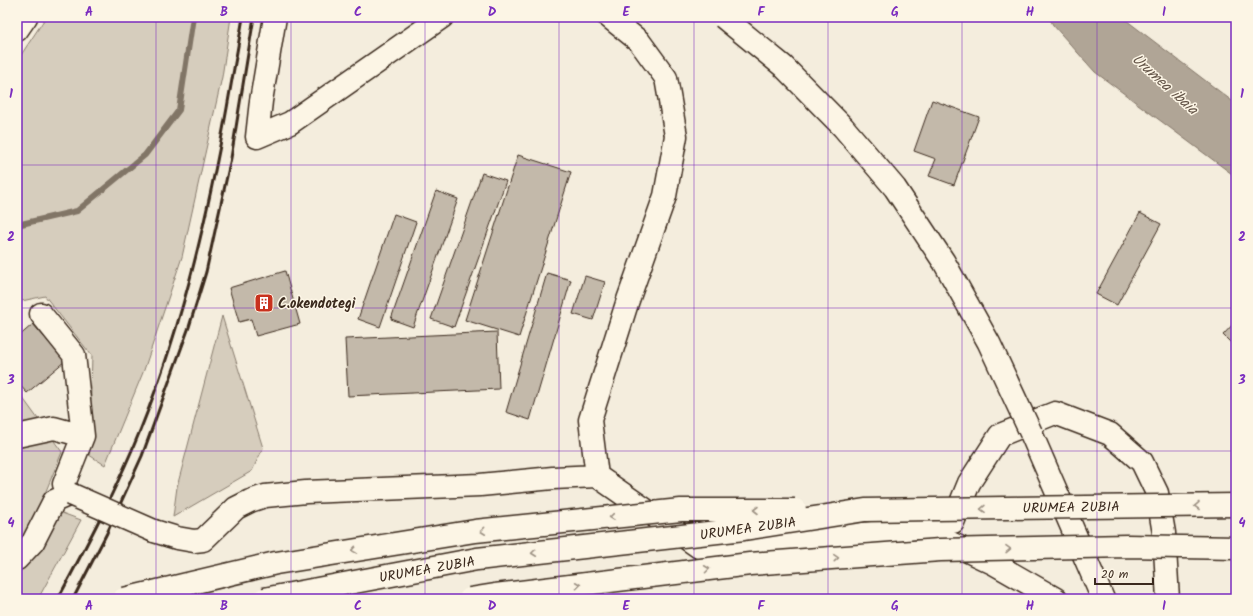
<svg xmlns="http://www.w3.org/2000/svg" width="1253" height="616" font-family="Kalam,sans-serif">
<rect width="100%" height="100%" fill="#f4eddd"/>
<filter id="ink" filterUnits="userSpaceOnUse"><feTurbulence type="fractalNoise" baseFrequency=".025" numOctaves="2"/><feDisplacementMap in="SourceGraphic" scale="8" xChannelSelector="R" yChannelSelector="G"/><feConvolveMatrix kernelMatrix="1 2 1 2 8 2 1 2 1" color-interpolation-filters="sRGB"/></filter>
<g filter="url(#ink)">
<path fill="#d6cdbd" stroke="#887c6e" d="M 46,17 L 231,17 L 222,77 L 182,257 L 144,370 L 105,465 L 89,455 L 92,356 L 45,296 L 17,302 L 17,61 Z
M 222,316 L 263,448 L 252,471 L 173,517 L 177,487 Z
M 17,390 L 62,452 L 30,530 L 17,542 Z
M 62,513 L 81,520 L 38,599 L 17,599 L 17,573 L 36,553 Z"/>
<path fill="#b0a596" stroke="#817466" d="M 1049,17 L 1122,17 L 1236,104 L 1236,177 L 1095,72 L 1053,25 Z"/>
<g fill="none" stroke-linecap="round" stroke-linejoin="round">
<path stroke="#817466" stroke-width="6" d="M 17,225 L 77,211 L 145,155 L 179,110 L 193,17"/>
</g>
<path fill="#c3b9aa" stroke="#3b2a1e" d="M 932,100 L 979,117 L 954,185 L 929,176 L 936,159 L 914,151 Z
M 518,155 L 571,172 L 519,337 L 465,320 Z
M 482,173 L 506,181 L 454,327 L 431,319 Z
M 436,191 L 458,199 L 413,327 L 391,319 Z
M 1140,213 L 1161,224 L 1117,305 L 1096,294 Z
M 394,214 L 416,222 L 380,327 L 358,319 Z
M 285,271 L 300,324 L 256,336 L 251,319 L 239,322 L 229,288 Z
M 547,273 L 571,280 L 530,420 L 506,412 Z
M 585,276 L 605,282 L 593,320 L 573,314 Z
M 1236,321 L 1236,348 L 1223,335 Z
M 33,324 L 65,361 L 27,393 L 17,382 L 17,338 Z
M 497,332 L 499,389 L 348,396 L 345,339 Z"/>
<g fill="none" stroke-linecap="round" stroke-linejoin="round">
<defs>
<path id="minor" d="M 275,17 L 261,101 L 257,137 L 290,123 L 442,17
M 17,436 L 54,428 L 83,436
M 597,476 L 590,420 L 628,300 L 665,196 L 676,136 L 666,78 L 639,41 L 609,17
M 919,528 L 953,522 L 969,483 L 1000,435 L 1055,413 L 1110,434 L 1142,462 L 1157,493 L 1164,533 L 1168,599
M 154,531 L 177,538 L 194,541 L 203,540 L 236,508 L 250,501 L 265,496 L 306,492 L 480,485 L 553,478 L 597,476 L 699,547 L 825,538 L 919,528 L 993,563 L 1056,599
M 17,559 L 33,542 L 54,501 L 70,494 L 64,484 L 83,436 L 74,355 L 41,314"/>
<path id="major" d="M 1031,433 L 1103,599"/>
<path id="highway" d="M 17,30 L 26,17"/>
</defs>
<use href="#minor" stroke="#3b2a1e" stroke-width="25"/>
<use href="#major" stroke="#3b2a1e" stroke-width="25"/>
<use href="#highway" stroke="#3b2a1e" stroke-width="25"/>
<use href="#minor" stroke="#fcf5e5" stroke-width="22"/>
<use href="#major" stroke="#fcf5e5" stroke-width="22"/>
<use href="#highway" stroke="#fcf5e5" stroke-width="22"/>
<path stroke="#3b2a1e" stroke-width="3" d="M 58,599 C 84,550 110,501 132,450 C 179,340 206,225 227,108 C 232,78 238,48 243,17
M 73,599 L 107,533 L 142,456 L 189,327 L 206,272 L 231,158 L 254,17"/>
<defs>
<path id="minor-bridge" d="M 70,494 L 154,531"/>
<path id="major-bridge" d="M 723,17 L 783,66 L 843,127 L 895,188 L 944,262 L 989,343 L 1031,433"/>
<path id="highway-bridge" d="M 124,599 L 276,563 L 475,531 L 681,510 L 795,510
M 264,599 L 477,559 L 744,529 L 865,510 L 1236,505
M 470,599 L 495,595 L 750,564 L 940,550 L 1127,546 L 1236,548"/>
</defs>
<use href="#minor-bridge" stroke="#3b2a1e" stroke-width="25" stroke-linecap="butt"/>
<use href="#major-bridge" stroke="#3b2a1e" stroke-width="25" stroke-linecap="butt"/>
<use href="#highway-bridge" stroke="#3b2a1e" stroke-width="25" stroke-linecap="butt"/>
<use href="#minor-bridge" stroke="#fcf5e5" stroke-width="22"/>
<use href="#major-bridge" stroke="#fcf5e5" stroke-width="22"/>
<use href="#highway-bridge" stroke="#fcf5e5" stroke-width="22"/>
</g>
<defs><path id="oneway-chevron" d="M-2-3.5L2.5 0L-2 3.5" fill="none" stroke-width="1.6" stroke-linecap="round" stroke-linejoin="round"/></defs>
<g stroke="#9c9082">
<use href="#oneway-chevron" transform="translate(1197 506) rotate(179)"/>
<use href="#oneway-chevron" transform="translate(983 509) rotate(179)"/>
<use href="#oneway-chevron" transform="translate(756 510) rotate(180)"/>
<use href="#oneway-chevron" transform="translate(612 517) rotate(174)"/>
<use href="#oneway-chevron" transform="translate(483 531) rotate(174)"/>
<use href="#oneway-chevron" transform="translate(1008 549) rotate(-1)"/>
<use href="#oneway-chevron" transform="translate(354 550) rotate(171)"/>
<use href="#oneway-chevron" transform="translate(534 553) rotate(174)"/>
<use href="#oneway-chevron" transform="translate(836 558) rotate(-4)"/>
<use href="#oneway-chevron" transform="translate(707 569) rotate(-7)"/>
<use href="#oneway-chevron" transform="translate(578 585) rotate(-7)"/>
</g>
</g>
<path fill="none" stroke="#7b2cbf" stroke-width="1" stroke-opacity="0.55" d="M 156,17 L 156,599M 291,17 L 291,599M 425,17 L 425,599M 559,17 L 559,599M 694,17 L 694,599M 828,17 L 828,599M 962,17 L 962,599M 1097,17 L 1097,599M 17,165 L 1236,165M 17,308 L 1236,308M 17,451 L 1236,451"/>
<defs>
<symbol id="building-square" viewBox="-11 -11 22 22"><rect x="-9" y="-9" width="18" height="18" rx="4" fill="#c8321e" stroke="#fcf5e5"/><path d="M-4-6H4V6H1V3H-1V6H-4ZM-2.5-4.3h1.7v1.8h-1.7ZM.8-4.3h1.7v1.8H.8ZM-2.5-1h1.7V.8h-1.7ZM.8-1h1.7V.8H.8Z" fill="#fff"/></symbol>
</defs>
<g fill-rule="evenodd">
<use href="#building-square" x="253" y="292" width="22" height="22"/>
</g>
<g text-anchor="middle" stroke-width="3" stroke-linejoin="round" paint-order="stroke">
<g font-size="14" font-weight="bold" fill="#3b2a1e" stroke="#fcf5e5" text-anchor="start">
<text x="278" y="308">C.okendotegi</text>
</g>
<g font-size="14" fill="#3b2a1e" stroke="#fcf5e5">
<text transform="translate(1071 507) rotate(-1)" y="5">URUMEA ZUBIA</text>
<text transform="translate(748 528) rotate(-8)" y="5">URUMEA ZUBIA</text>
<text transform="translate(427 569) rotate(-10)" y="5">URUMEA ZUBIA</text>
</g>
<g font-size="15" font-style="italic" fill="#645548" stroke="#fcf5e5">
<text transform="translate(1165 84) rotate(42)" y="5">Urumea ibaia</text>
</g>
</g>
<rect width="1253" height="616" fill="none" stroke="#fcf5e5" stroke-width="44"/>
<path d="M1095 578v6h58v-6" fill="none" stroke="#3b2a1e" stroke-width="2"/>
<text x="1101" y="578" font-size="12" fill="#3b2a1e" stroke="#fcf5e5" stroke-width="3" paint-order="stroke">20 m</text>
<rect x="22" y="22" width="1209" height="572" fill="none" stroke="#7b2cbf" stroke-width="1.5"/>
<g font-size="13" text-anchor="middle" font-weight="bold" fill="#7b2cbf">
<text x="89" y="16">A</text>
<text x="224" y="16">B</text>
<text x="358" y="16">C</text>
<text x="492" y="16">D</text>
<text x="626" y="16">E</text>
<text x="761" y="16">F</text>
<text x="895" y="16">G</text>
<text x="1030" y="16">H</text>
<text x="1164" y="16">I</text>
<text x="11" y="98">1</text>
<text x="1242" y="98">1</text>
<text x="11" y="241">2</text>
<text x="1242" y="241">2</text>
<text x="11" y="384">3</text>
<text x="1242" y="384">3</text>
<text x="11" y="527">4</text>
<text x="1242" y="527">4</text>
<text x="89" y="610">A</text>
<text x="224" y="610">B</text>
<text x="358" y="610">C</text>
<text x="492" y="610">D</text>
<text x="626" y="610">E</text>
<text x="761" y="610">F</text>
<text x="895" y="610">G</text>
<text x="1030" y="610">H</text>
<text x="1164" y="610">I</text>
</g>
</svg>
